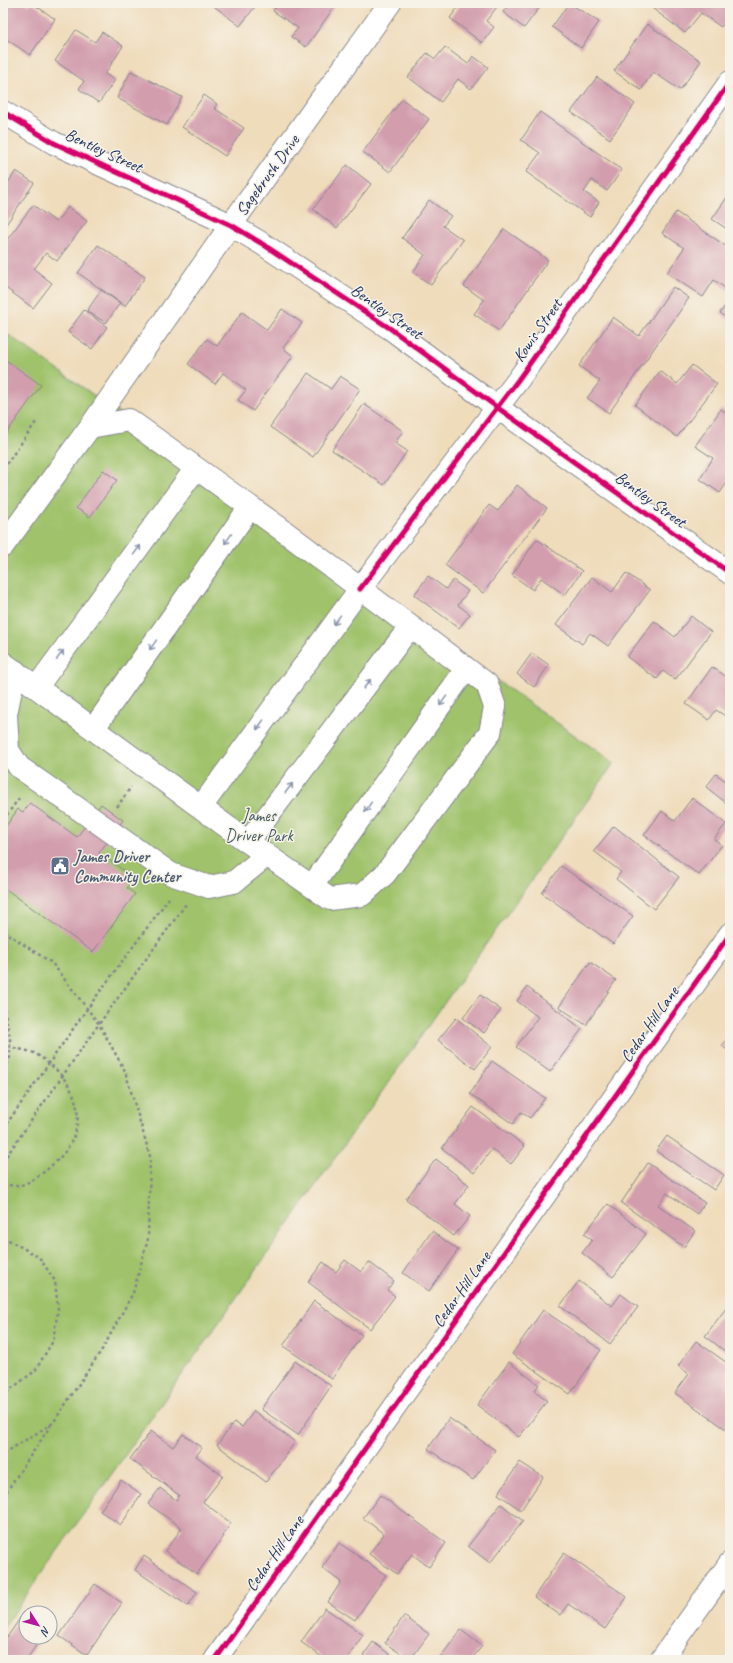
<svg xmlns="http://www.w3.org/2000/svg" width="733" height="1663" font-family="Caveat,sans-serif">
<rect width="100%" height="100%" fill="#f7f3e8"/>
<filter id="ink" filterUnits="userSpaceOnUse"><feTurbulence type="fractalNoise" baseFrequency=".025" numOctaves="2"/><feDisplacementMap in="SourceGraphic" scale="8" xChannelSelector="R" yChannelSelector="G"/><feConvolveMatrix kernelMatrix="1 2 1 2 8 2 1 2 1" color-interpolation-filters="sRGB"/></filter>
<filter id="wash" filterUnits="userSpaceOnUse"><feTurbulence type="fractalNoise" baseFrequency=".012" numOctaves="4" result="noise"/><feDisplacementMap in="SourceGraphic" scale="16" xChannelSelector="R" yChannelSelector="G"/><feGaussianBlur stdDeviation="0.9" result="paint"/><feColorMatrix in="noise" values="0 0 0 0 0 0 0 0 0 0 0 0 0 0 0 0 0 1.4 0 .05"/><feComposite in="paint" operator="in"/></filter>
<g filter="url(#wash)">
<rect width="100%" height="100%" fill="#efdcbb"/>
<path fill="#9fc26b" stroke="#5d7864" d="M 3,331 L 614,763 L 3,1628 Z"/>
<g id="blocks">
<path fill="#d29eae" d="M 3,3 L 26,3 L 28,5 L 32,3 L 55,19 L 30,55 L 3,37 Z
M 210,3 L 258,3 L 240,26 Z
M 279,3 L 337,3 L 306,47 L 291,37 L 298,28 L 273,11 Z
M 461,3 L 500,3 L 486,21 L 494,27 L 482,43 L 450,18 Z
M 510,3 L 541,3 L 542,4 L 524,28 L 503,12 Z
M 569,3 L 599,22 L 581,48 L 552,27 Z
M 649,3 L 730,3 L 730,15 L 721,27 L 701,13 L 685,33 L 648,5 Z
M 647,24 L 701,61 L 680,90 L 653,72 L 641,90 L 614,71 Z
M 76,30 L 95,42 L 102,32 L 123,46 L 105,74 L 115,80 L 99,103 L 79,89 L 84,81 L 55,61 Z
M 445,47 L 468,64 L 473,56 L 488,67 L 471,89 L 458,79 L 441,102 L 408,77 L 427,53 L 435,59 Z
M 131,71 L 182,97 L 167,125 L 117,98 Z
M 597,77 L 635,104 L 610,139 L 571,112 Z
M 204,95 L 217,104 L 214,108 L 244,128 L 225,156 L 182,127 Z
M 402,99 L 429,119 L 390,172 L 363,152 Z
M 540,112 L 622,170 L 607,191 L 592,180 L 584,192 L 599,202 L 590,217 L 526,172 L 540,153 L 521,140 Z
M 347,165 L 371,184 L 337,228 L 313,209 Z
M 16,171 L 34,183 L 3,229 L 3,190 Z
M 730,193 L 730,231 L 712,219 Z
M 429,200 L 451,216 L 443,226 L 463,240 L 431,285 L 413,272 L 425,255 L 402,238 Z
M 33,205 L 56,222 L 68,207 L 87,221 L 57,261 L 46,253 L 34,269 L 52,283 L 33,308 L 3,286 L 3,245 Z
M 676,212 L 730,249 L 730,287 L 728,290 L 714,280 L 703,297 L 667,273 L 684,248 L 662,233 Z
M 504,229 L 548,260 L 499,331 L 474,314 L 484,300 L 464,286 Z
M 98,245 L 145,277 L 125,306 L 78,273 Z
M 673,287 L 689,298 L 609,413 L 587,398 L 600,381 L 579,366 L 613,317 L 639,336 Z
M 101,290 L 120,303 L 106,323 L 87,311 Z
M 730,300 L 730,321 L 720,313 Z
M 282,309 L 302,323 L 283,348 L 293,356 L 253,411 L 238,400 L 246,390 L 223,373 L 215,384 L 188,364 L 207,339 L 217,346 L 242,312 L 267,330 Z
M 84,310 L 107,327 L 92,349 L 68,332 Z
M 3,358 L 41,385 L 3,438 Z
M 692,365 L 717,384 L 677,437 L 635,405 L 660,371 L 677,384 Z
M 308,373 L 331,389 L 340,376 L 360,389 L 313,457 L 270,427 Z
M 364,404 L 403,431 L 395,443 L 407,451 L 384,485 L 332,450 Z
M 721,409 L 730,415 L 730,478 L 720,493 L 700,479 L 713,458 L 695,446 Z
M 103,470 L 117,480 L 90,517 L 76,508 Z
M 517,485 L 547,508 L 483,593 L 445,565 L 489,505 L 498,511 Z
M 537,539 L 582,571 L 565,595 L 541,578 L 533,590 L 512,575 Z
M 626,573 L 650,590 L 608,646 L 590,633 L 582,644 L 556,625 L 592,577 L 612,592 Z
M 428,576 L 446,589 L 453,580 L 468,591 L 458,605 L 470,614 L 459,628 L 414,595 Z
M 691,616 L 711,632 L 675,680 L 663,671 L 657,679 L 627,657 L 654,621 L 675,637 Z
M 532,653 L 549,665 L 534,687 L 517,674 Z
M 712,667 L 730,679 L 730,719 L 716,710 L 709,720 L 686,704 Z
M 716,774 L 730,784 L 730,806 L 706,787 Z
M 692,798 L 726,824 L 714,839 L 722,845 L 699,875 L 644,835 L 662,811 L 675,821 Z
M 30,803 L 77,837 L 101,804 L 123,820 L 99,853 L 134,878 L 127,888 L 135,894 L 93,952 L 3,887 L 3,830 L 18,809 L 23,812 Z
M 614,826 L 679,877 L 654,909 L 616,879 L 621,872 L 594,851 Z
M 561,866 L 633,916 L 613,944 L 542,893 Z
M 590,962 L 616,980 L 586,1025 L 559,1007 Z
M 527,987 L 582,1029 L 550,1072 L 516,1047 L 538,1017 L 517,1001 Z
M 480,995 L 501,1010 L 484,1033 L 463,1018 Z
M 456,1018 L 492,1047 L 475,1069 L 438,1040 Z
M 730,1034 L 730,1052 L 722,1046 Z
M 492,1061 L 545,1098 L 530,1118 L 521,1112 L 513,1124 L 470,1094 Z
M 473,1107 L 525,1146 L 511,1164 L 492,1149 L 474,1173 L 442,1148 Z
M 667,1136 L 724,1175 L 714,1190 L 656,1151 Z
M 436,1159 L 469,1185 L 455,1204 L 470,1216 L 454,1236 L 406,1199 Z
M 648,1163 L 705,1203 L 697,1214 L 667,1193 L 658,1205 L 695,1231 L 684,1247 L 621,1203 Z
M 608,1204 L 646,1234 L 613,1277 L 582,1253 L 592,1240 L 584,1234 Z
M 432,1231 L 458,1250 L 429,1291 L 403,1273 Z
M 345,1260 L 361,1272 L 369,1262 L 394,1281 L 387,1290 L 395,1296 L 370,1329 L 308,1282 L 323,1262 L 336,1272 Z
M 579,1281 L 612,1306 L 621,1294 L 638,1307 L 610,1344 L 560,1306 Z
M 314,1301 L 362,1335 L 332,1379 L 283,1346 Z
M 730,1303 L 730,1355 L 705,1336 Z
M 543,1310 L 601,1350 L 570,1394 L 512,1354 Z
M 696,1341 L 730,1365 L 730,1432 L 675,1393 L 689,1374 L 678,1366 Z
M 295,1361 L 331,1386 L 298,1435 L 261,1409 Z
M 509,1362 L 539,1385 L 534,1391 L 547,1401 L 519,1437 L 477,1405 Z
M 254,1411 L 295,1442 L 266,1482 L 217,1445 L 234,1422 L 242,1427 Z
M 449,1418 L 495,1450 L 473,1480 L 428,1449 Z
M 151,1431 L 173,1447 L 183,1434 L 202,1448 L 196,1456 L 223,1476 L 203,1502 L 231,1523 L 223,1535 L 224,1536 L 197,1574 L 165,1551 L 182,1528 L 148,1504 L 160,1488 L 176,1500 L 179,1495 L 130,1459 Z
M 520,1462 L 543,1477 L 521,1510 L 498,1494 Z
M 121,1480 L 141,1494 L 121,1525 L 100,1511 Z
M 380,1495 L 446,1543 L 429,1567 L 412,1554 L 397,1574 L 369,1554 L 384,1534 L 363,1518 Z
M 501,1504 L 523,1521 L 490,1563 L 468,1546 Z
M 339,1543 L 386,1575 L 355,1620 L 328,1602 L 341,1582 L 322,1568 Z
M 564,1553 L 627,1597 L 605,1629 L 568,1604 L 560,1615 L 534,1597 Z
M 144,1556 L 197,1592 L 188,1606 L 135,1570 Z
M 95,1584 L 122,1603 L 87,1655 L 59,1636 Z
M 325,1608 L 363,1635 L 346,1660 L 326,1660 L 301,1642 Z
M 404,1616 L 429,1634 L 410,1660 L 385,1643 Z
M 21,1617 L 26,1621 L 26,1637 L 42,1637 L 26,1660 L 3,1660 L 3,1643 Z
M 461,1630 L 482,1646 L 471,1660 L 438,1660 Z
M 373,1642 L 397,1660 L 369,1660 L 363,1656 Z"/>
</g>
</g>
<g filter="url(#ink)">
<use href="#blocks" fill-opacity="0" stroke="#85868c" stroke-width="1"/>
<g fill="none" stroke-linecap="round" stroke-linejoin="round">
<defs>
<path id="minor" d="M 3,112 L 54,143 L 231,225 L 261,243 L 391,329 L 498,408 L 730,573
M 90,427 L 231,225 L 390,3
M 3,546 L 90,427 L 129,420 L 281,529 L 487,684 L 495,707 L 490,733 L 385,874 L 362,895 L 330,899 L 248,842 L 3,663
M 15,671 L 6,714 L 8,750 L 19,767 L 171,874 L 209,887 L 234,882 L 267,855
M 37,687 L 196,468
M 94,728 L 250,507
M 201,807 L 360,589 L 518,380 L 730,82
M 248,842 L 410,627
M 312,886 L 466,669
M 215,1660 L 730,934
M 661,1660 L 730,1563"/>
</defs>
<use href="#minor" stroke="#85868c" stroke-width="24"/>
<path stroke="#85868c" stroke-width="2.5" stroke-dasharray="3 3" stroke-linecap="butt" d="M 3,469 L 36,422
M 117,807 L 131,787
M 3,820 L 20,797
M 3,931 L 52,963 L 99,1024 L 125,1071 L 150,1156 L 148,1239 L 133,1293 L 103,1348 L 53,1423 L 3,1454
M 3,1003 L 10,1038 L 10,1057 L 3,1076
M 3,1129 L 87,1009 L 169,898
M 3,1161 L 99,1024 L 186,904
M 3,1185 C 9,1185 16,1186 21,1185 C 30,1183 46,1171 52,1165 C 96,1128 79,1079 34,1053 C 27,1050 17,1049 10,1047
M 3,1237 L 39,1257 L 55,1281 L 58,1309 L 53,1341 L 35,1371 L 8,1391 L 3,1392
M 3,1497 L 51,1425"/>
<use href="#minor" stroke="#fff" stroke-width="22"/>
<defs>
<path id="cycleway" d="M 3,112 L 54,143 L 231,225 L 261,243 L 391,329 L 498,408 L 730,573
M 360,589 L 518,380 L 730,82
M 215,1660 L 730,934"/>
</defs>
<use href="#cycleway" stroke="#f7f3e8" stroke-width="8"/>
<use href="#cycleway" stroke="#d6006c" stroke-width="5"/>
</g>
<defs><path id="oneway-shaft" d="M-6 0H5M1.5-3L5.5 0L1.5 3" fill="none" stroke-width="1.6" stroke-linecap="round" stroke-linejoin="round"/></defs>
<g stroke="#8d97ae">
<use href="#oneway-shaft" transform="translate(228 539) rotate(125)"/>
<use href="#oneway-shaft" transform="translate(137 550) rotate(-54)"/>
<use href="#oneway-shaft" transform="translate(337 620) rotate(126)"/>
<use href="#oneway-shaft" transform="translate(153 645) rotate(125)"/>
<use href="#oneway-shaft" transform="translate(60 655) rotate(-54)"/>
<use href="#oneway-shaft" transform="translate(367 684) rotate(-53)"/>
<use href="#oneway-shaft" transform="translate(443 701) rotate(125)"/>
<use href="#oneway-shaft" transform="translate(260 725) rotate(126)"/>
<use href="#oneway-shaft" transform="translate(289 788) rotate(-53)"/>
<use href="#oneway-shaft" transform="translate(368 807) rotate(125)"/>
</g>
</g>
<defs>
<symbol id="civic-square" viewBox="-11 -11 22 22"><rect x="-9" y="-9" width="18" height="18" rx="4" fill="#5c6f8a" stroke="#f7f3e8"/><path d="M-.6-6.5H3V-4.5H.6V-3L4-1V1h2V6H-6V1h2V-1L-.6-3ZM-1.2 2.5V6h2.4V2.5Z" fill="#fff"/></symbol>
</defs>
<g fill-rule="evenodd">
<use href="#civic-square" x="49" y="855" width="22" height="22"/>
</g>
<g text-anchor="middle" stroke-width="3" stroke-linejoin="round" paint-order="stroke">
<g font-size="17" fill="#1b2f5e" stroke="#f7f3e8">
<text transform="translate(104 150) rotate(25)" y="6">Bentley Street</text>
<text transform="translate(267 175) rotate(-54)" y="6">Sagebrush Drive</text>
<text transform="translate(387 311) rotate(35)" y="6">Bentley Street</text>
<text transform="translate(537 330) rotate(-55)" y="6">Kowis Street</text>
<text transform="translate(651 499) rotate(36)" y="6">Bentley Street</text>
<text transform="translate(649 1024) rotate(-55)" y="6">Cedar Hill Lane</text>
<text transform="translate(461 1289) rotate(-55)" y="6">Cedar Hill Lane</text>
<text transform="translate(274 1553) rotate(-55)" y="6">Cedar Hill Lane</text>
</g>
<g font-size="17" fill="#435b62" stroke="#f7f3e8">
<text x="259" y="821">James<tspan x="259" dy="20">Driver Park</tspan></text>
</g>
<g font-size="17" font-weight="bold" fill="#4e5e75" stroke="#f7f3e8" text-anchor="start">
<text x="74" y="862">James Driver<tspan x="74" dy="20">Community Center</tspan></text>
</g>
</g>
<rect width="733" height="1663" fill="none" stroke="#f7f3e8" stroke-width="16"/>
<g transform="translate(38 1625) rotate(126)"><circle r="19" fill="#f7f3e8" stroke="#9fa5b1"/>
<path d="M0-3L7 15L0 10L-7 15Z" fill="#b5179e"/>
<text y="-6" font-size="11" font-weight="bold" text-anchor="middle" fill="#1b2f5e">N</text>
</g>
</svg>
